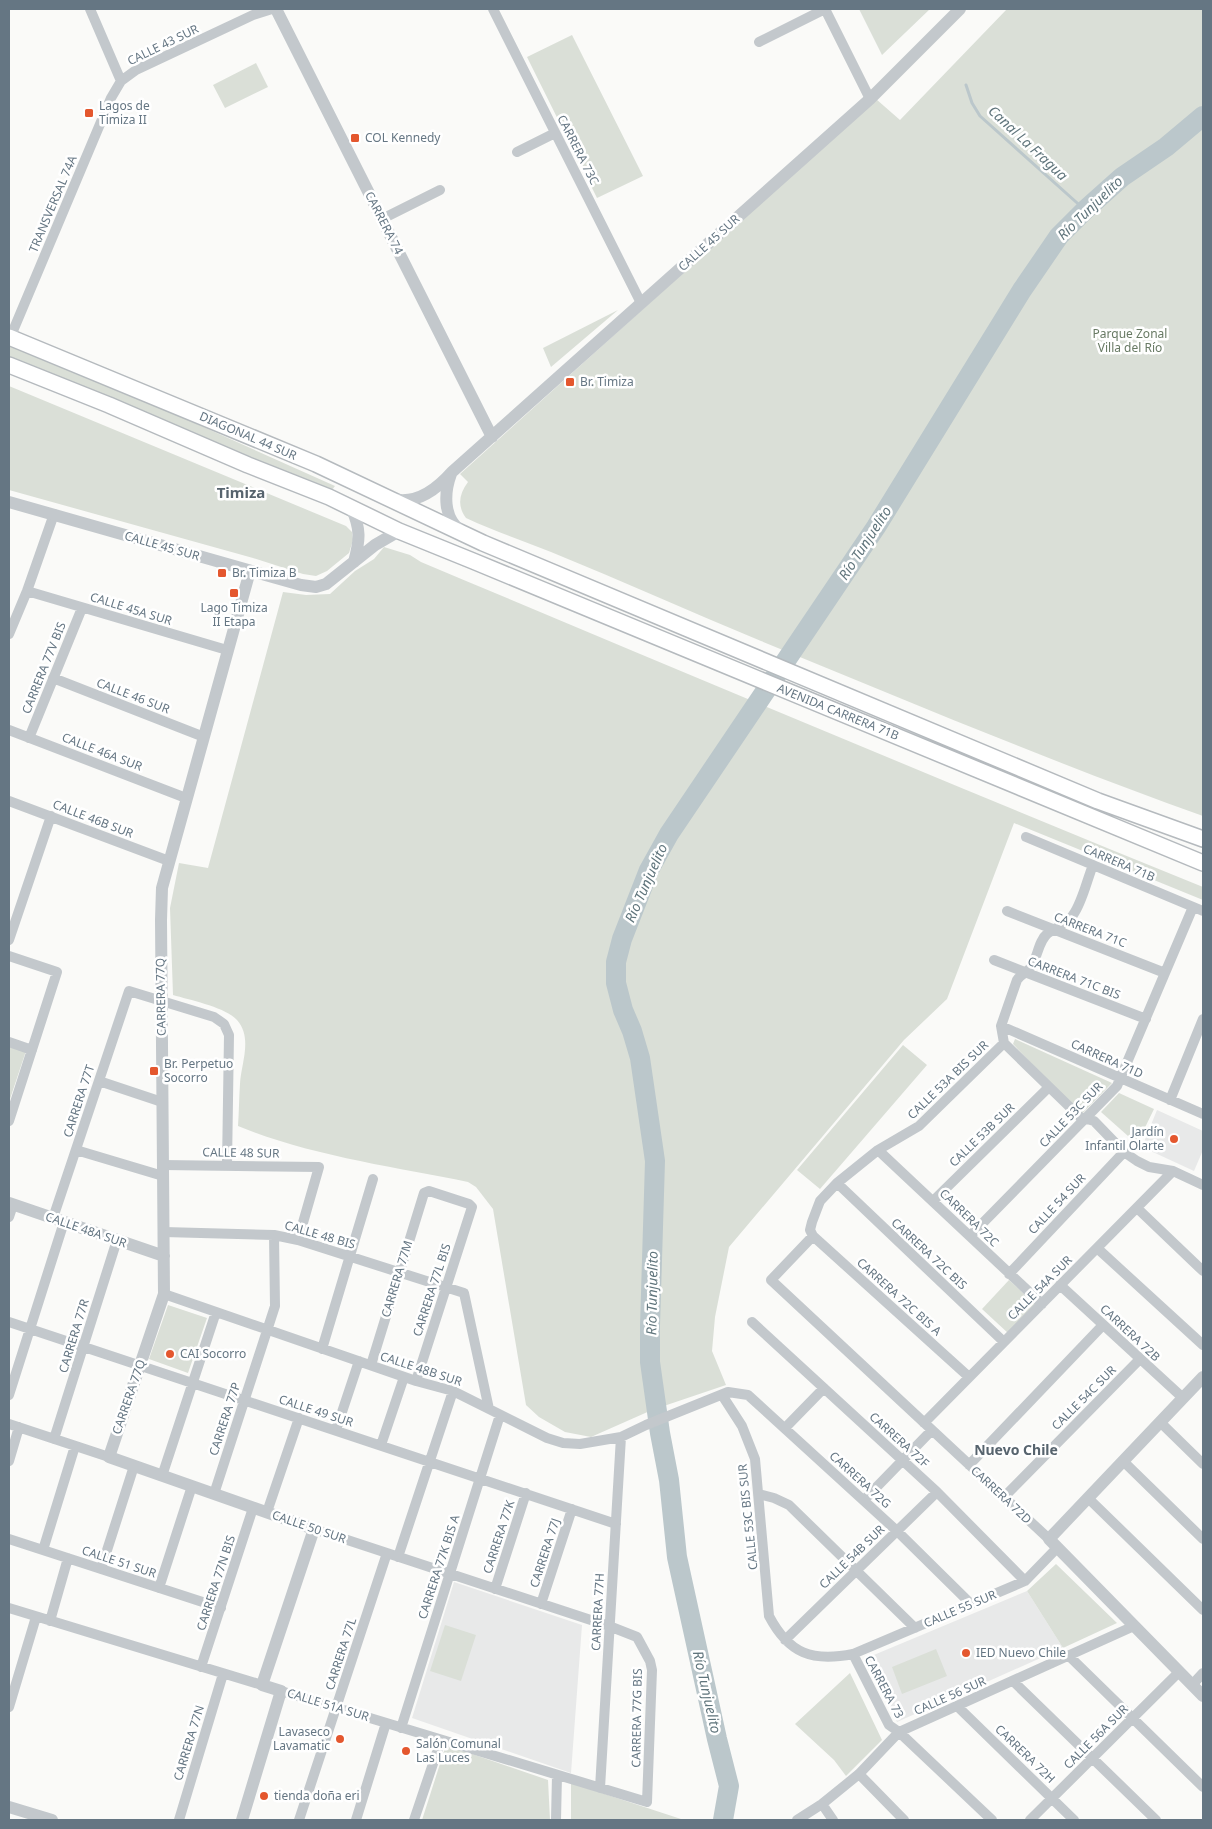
<svg xmlns="http://www.w3.org/2000/svg" width="1212" height="1829" font-family="'Noto Sans',sans-serif">
<rect width="100%" height="100%" fill="#fafaf8"/>
<path fill="#e8e9e9" d="M 1157,1110 L 1203,1131 L 1203,1150 L 1194,1171 L 1142,1147 Z
M 454,1582 L 582,1625 L 571,1773 L 412,1718 Z
M 1027,1591 L 1063,1648 L 897,1722 L 869,1657 Z"/>
<path fill="#dadfd7" d="M 859,9 L 930,9 L 882,55 Z
M 1007,9 L 1203,9 L 1203,816 C 1054,763 908,701 761,641 C 691,612 622,581 551,552 C 523,541 494,531 466,518 C 457,506 459,494 468,482 L 460,474 L 876,99 L 900,120 Z
M 572,35 L 643,176 L 597,198 L 527,57 Z
M 256,63 L 268,87 L 225,108 L 213,85 Z
M 618,310 L 551,367 L 543,348 Z
M 9,346 L 123,391 L 335,486 L 332,490 L 294,475 L 9,358 Z
M 9,386 L 346,526 L 352,532 L 353,540 L 349,553 L 327,571 L 316,576 L 303,574 L 253,558 L 9,490 Z
M 384,547 L 410,555 L 421,562 C 681,671 942,781 1203,887 L 1203,900 L 1014,823 L 947,999 L 904,1040 L 729,1247 L 715,1317 L 712,1351 L 726,1385 L 652,1410 L 591,1437 L 565,1432 L 539,1417 L 526,1405 L 493,1209 L 476,1187 L 468,1182 C 394,1167 307,1155 238,1126 C 239,1112 239,1098 240,1084 C 241,1064 253,1038 237,1020 C 225,1007 190,1000 173,995 L 170,908 L 179,863 L 208,868 L 283,592 L 306,595 L 330,594 L 355,571 L 374,559 Z
M 1015,1039 L 1112,1083 L 1081,1115 L 1013,1044 Z
M 9,1045 L 26,1051 L 9,1102 Z
M 903,1045 L 927,1065 L 820,1189 L 797,1170 Z
M 1119,1093 L 1154,1109 L 1137,1144 L 1101,1112 Z
M 1009,1280 L 1036,1305 L 1009,1334 L 982,1309 Z
M 168,1305 L 207,1318 L 188,1373 L 149,1359 Z
M 1056,1564 L 1117,1623 L 1063,1648 L 1027,1591 Z
M 445,1625 L 476,1635 L 461,1681 L 430,1671 Z
M 936,1649 L 947,1676 L 902,1694 L 892,1667 Z
M 850,1673 L 882,1740 L 846,1776 L 834,1760 L 795,1724 Z
M 446,1745 L 548,1780 L 550,1820 L 422,1820 Z
M 571,1783 L 681,1819 L 681,1820 L 571,1820 Z"/>
<g fill="none" stroke-linecap="round" stroke-linejoin="round">
<path stroke="#bbc7cb" stroke-width="3" d="M 966,85 L 972,103 L 980,116 L 1085,210"/>
<path stroke="#bbc7cb" stroke-width="20" d="M 723,1820 L 729,1786 L 717,1739 L 677,1557 L 669,1480 L 660,1433 L 650,1362 L 650,1326 L 655,1161 L 640,1058 L 632,1031 L 623,1010 L 616,983 L 616,962 L 622,939 L 649,870 L 669,834 L 876,527 L 1022,290 L 1059,236 L 1085,210 L 1122,177 L 1166,147 L 1203,116"/>
<defs>
<path id="primary" d="M 9,337 L 316,464 L 483,543 L 1098,801 L 1203,839
M 9,365 L 109,405 L 248,465 L 329,497 L 399,531 L 473,561 L 1203,863"/>
</defs>
<use href="#primary" stroke="#b5babe" stroke-width="18"/>
<path stroke="#c3c8cc" stroke-width="10" d="M 90,9 L 121,81
M 493,9 L 641,303
M 825,9 L 870,99
M 759,42 L 825,9
M 517,152 L 555,133
M 382,219 L 440,190
M 10,338 L 111,98 L 121,81 L 136,70 L 253,15 L 272,9
M 27,591 L 227,650
M 9,634 L 27,591 L 54,514
M 53,678 L 204,737
M 9,730 L 186,798
M 29,738 L 82,608
M 9,801 L 169,861
M 1026,837 L 1203,911
M 1007,911 L 1165,973
M 9,940 L 51,816
M 9,956 L 57,972 L 9,1121
M 994,960 L 1146,1019
M 1001,1026 L 1203,1114
M 9,1042 L 32,1050
M 1004,1043 L 1080,1117 L 1094,1121 L 1124,1152 L 1137,1161 L 1149,1167 L 1173,1171 L 1203,1185
M 99,1081 L 162,1102
M 1170,1100 L 1203,1019
M 76,1150 L 163,1176
M 878,1150 L 1042,1304
M 163,1165 L 319,1167 L 298,1240
M 837,1183 L 1004,1342
M 933,1201 L 1048,1088
M 1137,1208 L 1203,1271
M 9,1217 L 13,1205
M 53,1218 L 129,991 L 214,1017 L 224,1024 L 229,1035 L 227,1165
M 164,1232 L 274,1235 L 298,1240 L 464,1293 L 489,1409
M 813,1236 L 969,1377
M 970,1236 L 1117,1086 L 1193,907
M 1097,1248 L 1203,1345
M 1009,1274 L 1124,1152
M 1060,1285 L 1183,1398
M 164,1294 L 416,1381 L 453,1391 L 547,1438 L 563,1443 L 580,1444 L 621,1437 L 646,1425 L 728,1392 L 748,1395 L 897,1531 L 971,1604
M 9,1322 L 616,1524
M 752,1322 L 937,1492 L 1025,1581
M 322,1349 L 373,1179
M 371,1365 L 424,1193 L 429,1191 L 469,1204 L 472,1207 L 416,1381
M 9,1395 L 64,1222
M 722,1395 L 742,1426 L 755,1459 L 769,1616 C 789,1654 812,1662 853,1654 L 1025,1581 L 1057,1548
M 1160,1422 L 1203,1464
M 924,1423 L 1173,1171
M 9,1424 L 109,1457
M 785,1428 L 824,1388
M 336,1430 L 359,1361
M 54,1439 L 117,1240
M 381,1445 L 404,1377
M 9,1461 L 19,1427
M 1123,1461 L 1203,1539
M 969,1465 L 1103,1325
M 162,1476 L 216,1312
M 214,1494 L 275,1306 L 274,1235
M 759,1494 L 774,1498 L 789,1505 L 915,1628
M 1004,1497 L 1140,1359
M 1088,1498 L 1203,1610
M 864,1500 L 932,1430
M 267,1512 L 299,1418
M 9,1539 L 221,1608
M 1049,1539 L 771,1280 L 813,1236 L 810,1230 L 812,1222 L 820,1201 L 837,1183 L 878,1150 L 919,1126 L 1004,1043 L 1001,1026 L 1017,980 C 1021,974 1027,973 1031,967 C 1038,957 1038,941 1048,933 C 1057,927 1066,925 1073,915 C 1082,903 1087,880 1093,865
M 43,1550 L 75,1446
M 398,1557 L 453,1391
M 101,1569 L 134,1466
M 159,1588 L 192,1486
M 495,1589 L 526,1493
M 541,1604 L 572,1509
M 9,1608 L 262,1685
M 50,1621 L 68,1558
M 785,1640 L 937,1492
M 853,1654 L 889,1725 L 899,1732 L 992,1820
M 1069,1656 L 1203,1787
M 201,1667 L 253,1508
M 1013,1681 L 1156,1820
M 1192,1685 L 1203,1673
M 281,1691 L 647,1802 L 652,1670 L 650,1661 L 637,1637 L 609,1626 L 314,1529
M 957,1706 L 1074,1820
M 9,1707 L 36,1617
M 401,1728 L 500,1415
M 859,1774 L 904,1820
M 600,1788 L 621,1437
M 822,1804 L 833,1820
M 179,1820 L 223,1674
M 299,1820 L 387,1553
M 356,1820 L 386,1723
M 414,1820 L 441,1740
M 556,1820 L 557,1775
M 797,1820 L 822,1804 L 859,1774 L 899,1732 L 1134,1626
M 1030,1820 L 1179,1672"/>
<path stroke="#c3c8cc" stroke-width="12" d="M 276,9 L 492,437
M 451,474 C 444,493 443,518 461,531
M 392,499 C 416,505 437,489 452,472 L 870,99 L 960,9
M 9,502 L 301,585 L 316,587 L 326,584 L 375,545 L 399,531
M 351,507 C 361,529 360,540 354,562
M 9,1203 L 164,1256
M 1203,1377 L 1049,1539 L 1203,1696
M 9,1807 L 52,1820
M 242,1820 L 281,1691 L 262,1685 L 314,1529 L 109,1457 L 164,1294 L 161,920 L 162,888 L 250,571"/>
<use href="#primary" stroke="#fff" stroke-width="15"/>
</g>
<g fill="#e4572e" stroke="#fff" stroke-width="2">
<rect x="84" y="108" width="10" height="10" rx="2.5"/>
<rect x="350" y="133" width="10" height="10" rx="2.5"/>
<rect x="565" y="377" width="10" height="10" rx="2.5"/>
<rect x="217" y="568" width="10" height="10" rx="2.5"/>
<rect x="229" y="588" width="10" height="10" rx="2.5"/>
<rect x="149" y="1066" width="10" height="10" rx="2.5"/>
<circle cx="1174" cy="1139" r="5"/>
<circle cx="170" cy="1354" r="5"/>
<circle cx="966" cy="1653" r="5"/>
<circle cx="340" cy="1739" r="5"/>
<circle cx="406" cy="1751" r="5"/>
<circle cx="264" cy="1796" r="5"/>
</g>
<g text-anchor="middle" stroke-width="5" stroke-linejoin="round" paint-order="stroke">
<g font-size="12" fill="#657683" stroke="#fff">
<text transform="translate(163 45) rotate(-26)" y="4">CALLE 43 SUR</text>
<text transform="translate(578 150) rotate(63)" y="4">CARRERA 73C</text>
<text transform="translate(53 204) rotate(-67)" y="4">TRANSVERSAL 74A</text>
<text transform="translate(384 223) rotate(63)" y="4">CARRERA 74</text>
<text transform="translate(709 243) rotate(-42)" y="4">CALLE 45 SUR</text>
<text transform="translate(248 436) rotate(23)" y="4">DIAGONAL 44 SUR</text>
<text transform="translate(162 546) rotate(16)" y="4">CALLE 45 SUR</text>
<text transform="translate(131 609) rotate(17)" y="4">CALLE 45A SUR</text>
<text transform="translate(44 668) rotate(-68)" y="4">CARRERA 77V BIS</text>
<text transform="translate(133 696) rotate(21)" y="4">CALLE 46 SUR</text>
<text transform="translate(838 712) rotate(22)" y="4">AVENIDA CARRERA 71B</text>
<text transform="translate(102 752) rotate(21)" y="4">CALLE 46A SUR</text>
<text transform="translate(93 819) rotate(21)" y="4">CALLE 46B SUR</text>
<text transform="translate(1119 863) rotate(23)" y="4">CARRERA 71B</text>
<text transform="translate(1090 930) rotate(21)" y="4">CARRERA 71C</text>
<text transform="translate(1074 978) rotate(21)" y="4">CARRERA 71C BIS</text>
<text transform="translate(161 997) rotate(-91)" y="4">CARRERA 77Q</text>
<text transform="translate(1107 1059) rotate(24)" y="4">CARRERA 71D</text>
<text transform="translate(948 1080) rotate(-44)" y="4">CALLE 53A BIS SUR</text>
<text transform="translate(79 1101) rotate(-72)" y="4">CARRERA 77T</text>
<text transform="translate(1071 1115) rotate(-46)" y="4">CALLE 53C SUR</text>
<text transform="translate(982 1135) rotate(-44)" y="4">CALLE 53B SUR</text>
<text transform="translate(241 1153) rotate(1)" y="4">CALLE 48 SUR</text>
<text transform="translate(1057 1204) rotate(-47)" y="4">CALLE 54 SUR</text>
<text transform="translate(969 1218) rotate(44)" y="4">CARRERA 72C</text>
<text transform="translate(86 1230) rotate(19)" y="4">CALLE 48A SUR</text>
<text transform="translate(320 1235) rotate(16)" y="4">CALLE 48 BIS</text>
<text transform="translate(929 1254) rotate(43)" y="4">CARRERA 72C BIS</text>
<text transform="translate(397 1279) rotate(-73)" y="4">CARRERA 77M</text>
<text transform="translate(1040 1288) rotate(-45)" y="4">CALLE 54A SUR</text>
<text transform="translate(432 1290) rotate(-72)" y="4">CARRERA 77L BIS</text>
<text transform="translate(899 1297) rotate(42)" y="4">CARRERA 72C BIS A</text>
<text transform="translate(1130 1333) rotate(43)" y="4">CARRERA 72B</text>
<text transform="translate(74 1336) rotate(-73)" y="4">CARRERA 77R</text>
<text transform="translate(421 1369) rotate(18)" y="4">CALLE 48B SUR</text>
<text transform="translate(129 1397) rotate(-71)" y="4">CARRERA 77Q</text>
<text transform="translate(1084 1398) rotate(-45)" y="4">CALLE 54C SUR</text>
<text transform="translate(316 1411) rotate(18)" y="4">CALLE 49 SUR</text>
<text transform="translate(225 1419) rotate(-72)" y="4">CARRERA 77P</text>
<text transform="translate(899 1440) rotate(42)" y="4">CARRERA 72F</text>
<text transform="translate(860 1480) rotate(42)" y="4">CARRERA 72G</text>
<text transform="translate(1001 1495) rotate(43)" y="4">CARRERA 72D</text>
<text transform="translate(748 1517) rotate(-96)" y="4">CALLE 53C BIS SUR</text>
<text transform="translate(309 1527) rotate(19)" y="4">CALLE 50 SUR</text>
<text transform="translate(499 1537) rotate(-72)" y="4">CARRERA 77K</text>
<text transform="translate(545 1553) rotate(-72)" y="4">CARRERA 77J</text>
<text transform="translate(852 1557) rotate(-44)" y="4">CALLE 54B SUR</text>
<text transform="translate(119 1562) rotate(18)" y="4">CALLE 51 SUR</text>
<text transform="translate(439 1567) rotate(-72)" y="4">CARRERA 77K BIS A</text>
<text transform="translate(216 1583) rotate(-72)" y="4">CARRERA 77N BIS</text>
<text transform="translate(960 1609) rotate(-23)" y="4">CALLE 55 SUR</text>
<text transform="translate(598 1612) rotate(-87)" y="4">CARRERA 77H</text>
<text transform="translate(341 1654) rotate(-72)" y="4">CARRERA 77L</text>
<text transform="translate(884 1687) rotate(62)" y="4">CARRERA 73</text>
<text transform="translate(950 1696) rotate(-24)" y="4">CALLE 56 SUR</text>
<text transform="translate(328 1705) rotate(17)" y="4">CALLE 51A SUR</text>
<text transform="translate(637 1718) rotate(-89)" y="4">CARRERA 77G BIS</text>
<text transform="translate(1096 1737) rotate(-45)" y="4">CALLE 56A SUR</text>
<text transform="translate(189 1743) rotate(-73)" y="4">CARRERA 77N</text>
<text transform="translate(1025 1754) rotate(44)" y="4">CARRERA 72H</text>
</g>
<g font-size="12" fill="#657683" stroke="#fff" text-anchor="start">
<text x="99" y="110">Lagos de<tspan x="99" dy="14">Timiza II</tspan></text>
<text x="365" y="142">COL Kennedy</text>
<text x="580" y="386">Br. Timiza</text>
<text x="232" y="577">Br. Timiza B</text>
<text x="234" y="612" text-anchor="middle">Lago Timiza<tspan x="234" dy="14">II Etapa</tspan></text>
<text x="164" y="1068">Br. Perpetuo<tspan x="164" dy="14">Socorro</tspan></text>
<text x="1164" y="1136" text-anchor="end">Jardín<tspan x="1164" dy="14">Infantil Olarte</tspan></text>
<text x="180" y="1358">CAI Socorro</text>
<text x="976" y="1657">IED Nuevo Chile</text>
<text x="330" y="1736" text-anchor="end">Lavaseco<tspan x="330" dy="14">Lavamatic</tspan></text>
<text x="416" y="1748">Salón Comunal<tspan x="416" dy="14">Las Luces</tspan></text>
<text x="274" y="1800">tienda doña eri</text>
</g>
<g font-size="12" fill="#687a64" stroke="#fff">
<text x="1130" y="338">Parque Zonal<tspan x="1130" dy="14">Villa del Río</tspan></text>
</g>
<g font-size="14" font-style="italic" fill="#60757c" stroke="#fff">
<text transform="translate(1028 143) rotate(43)" y="5">Canal La Fragua</text>
<text transform="translate(1090 208) rotate(-44)" y="5">Río Tunjuelito</text>
<text transform="translate(865 543) rotate(-57)" y="5">Río Tunjuelito</text>
<text transform="translate(646 883) rotate(-66)" y="5">Río Tunjuelito</text>
<text transform="translate(652 1293) rotate(-89)" y="5">Río Tunjuelito</text>
<text transform="translate(707 1692) rotate(77)" y="5">Río Tunjuelito</text>
</g>
<g font-size="14" font-weight="bold" fill="#57646e" stroke="#fff">
<text x="1016" y="1455">Nuevo Chile</text>
</g>
<g font-size="15" font-weight="bold" fill="#57646e" stroke="#fff">
<text x="241" y="498">Timiza</text>
</g>
</g>
<rect width="1212" height="1829" fill="none" stroke="#657683" stroke-width="20"/>
</svg>
